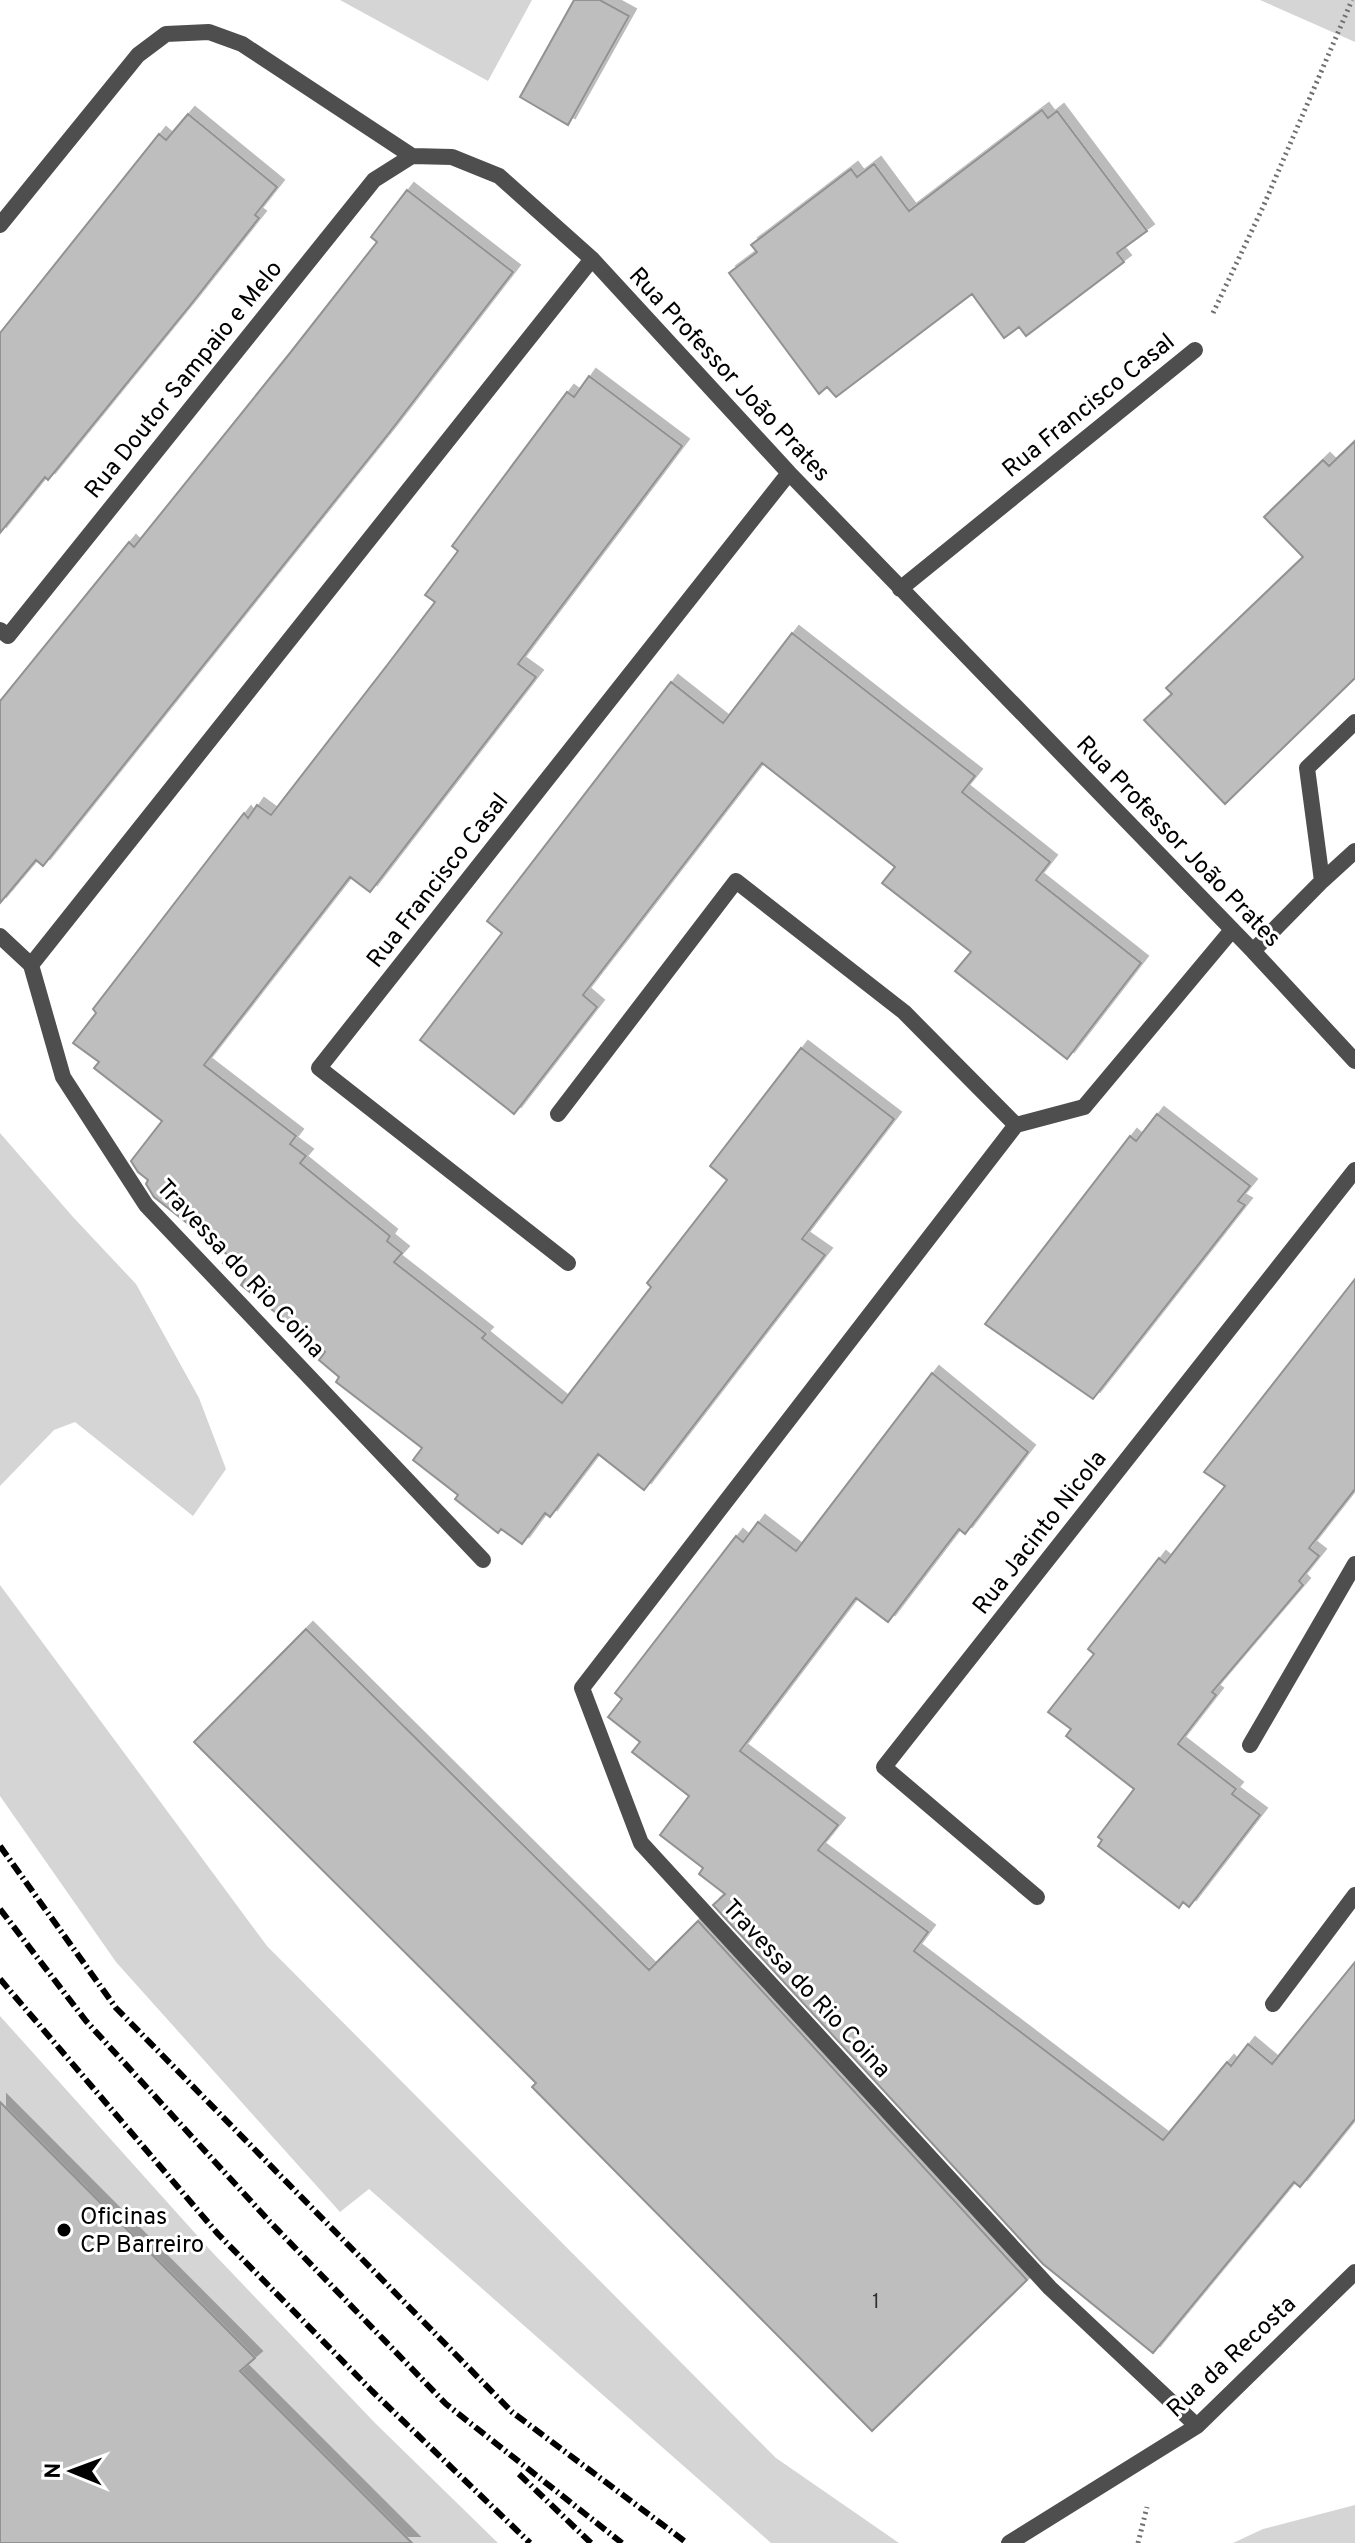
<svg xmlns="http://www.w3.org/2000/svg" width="1355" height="2543" font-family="Overpass,sans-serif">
<defs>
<filter id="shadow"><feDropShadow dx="7" dy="-7" stdDeviation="0" flood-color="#0004"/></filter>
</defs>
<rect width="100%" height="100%" fill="#fff"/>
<path fill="#d5d5d5" d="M 340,0 L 532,0 L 488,81 Z
M 1260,0 L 1355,0 L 1355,42 Z
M 0,1133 L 73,1217 L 136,1284 L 199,1398 L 226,1469 L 193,1516 L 75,1422 L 54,1430 L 0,1486 Z
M 0,1585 L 267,1946 L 776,2458 L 899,2543 L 771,2543 L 369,2189 L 340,2212 L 116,1962 L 0,1796 Z
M 0,2016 L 212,2252 L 375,2423 L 498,2543 L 412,2543 L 240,2371 L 255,2358 L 0,2102 Z
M 1355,2505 L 1355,2543 L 1233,2543 L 1263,2529 Z"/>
<path fill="#bebebe" stroke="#929292" stroke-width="2" filter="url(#shadow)" d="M 574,0 L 600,0 L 629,16 L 568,125 L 520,97 Z
M 1042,110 L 1048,118 L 1057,111 L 1147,231 L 1117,253 L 1124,262 L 1026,336 L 1019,327 L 1004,338 L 972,294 L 836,397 L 827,387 L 819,394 L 729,273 L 757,252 L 751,245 L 851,169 L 857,177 L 874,164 L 909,211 Z
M 188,114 L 277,187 L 255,215 L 259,218 L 192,303 L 48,480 L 45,477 L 0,533 L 0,333 L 159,134 L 166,140 Z
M 407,190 L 513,272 L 389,433 L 43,866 L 36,860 L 0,903 L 0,701 L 129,542 L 134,547 L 290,353 L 377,242 L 371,237 Z
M 589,376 L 682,446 L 518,664 L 536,677 L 370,892 L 350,877 L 204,1065 L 296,1136 L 290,1144 L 306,1156 L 300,1163 L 390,1236 L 387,1241 L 402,1253 L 394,1262 L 486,1334 L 482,1338 L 562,1403 L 651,1287 L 647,1283 L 727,1180 L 710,1166 L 801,1048 L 894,1119 L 802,1239 L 825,1255 L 644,1490 L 598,1454 L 550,1517 L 545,1513 L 522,1544 L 501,1529 L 498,1533 L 455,1499 L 458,1495 L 413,1460 L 422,1448 L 336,1382 L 339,1377 L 319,1360 L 325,1352 L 241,1285 L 245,1279 L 223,1263 L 229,1256 L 154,1197 L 146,1184 L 148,1180 L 138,1172 L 131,1161 L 162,1121 L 94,1068 L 99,1062 L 73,1043 L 96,1013 L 93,1009 L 244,813 L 248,818 L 257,805 L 271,815 L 388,664 L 435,602 L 425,595 L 458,551 L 452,546 L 567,392 L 574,397 Z
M 1355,441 L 1355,678 L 1225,804 L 1144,720 L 1172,694 L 1166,688 L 1303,557 L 1264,517 L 1323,460 L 1329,466 Z
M 792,633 L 975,776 L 962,792 L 1050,862 L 1036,880 L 1141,963 L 1067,1059 L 955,971 L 971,952 L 882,883 L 895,867 L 762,763 L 583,995 L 597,1007 L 514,1114 L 420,1040 L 502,933 L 487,921 L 671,682 L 723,723 Z
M 1157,1114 L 1250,1186 L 1238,1201 L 1245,1205 L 1093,1399 L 985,1324 L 1130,1136 L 1136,1141 Z
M 1355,1279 L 1355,1489 L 1309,1548 L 1319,1556 L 1299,1581 L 1303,1585 L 1212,1692 L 1216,1695 L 1178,1744 L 1236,1789 L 1232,1794 L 1260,1815 L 1189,1907 L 1183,1902 L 1179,1908 L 1098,1846 L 1102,1840 L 1098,1837 L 1134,1789 L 1066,1736 L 1071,1729 L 1048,1712 L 1094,1654 L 1088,1649 L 1159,1558 L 1165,1563 L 1225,1486 L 1204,1472 Z
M 932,1373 L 1028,1452 L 965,1534 L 959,1529 L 888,1622 L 856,1598 L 740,1751 L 838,1825 L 818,1850 L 928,1932 L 914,1951 L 1163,2140 L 1227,2062 L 1231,2066 L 1248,2044 L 1272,2064 L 1355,1962 L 1355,2119 L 1300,2187 L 1294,2182 L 1153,2353 L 1043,2264 L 713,1905 L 725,1894 L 699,1874 L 703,1868 L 660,1835 L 689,1796 L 632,1752 L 640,1742 L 608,1717 L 622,1699 L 615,1693 L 736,1536 L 743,1542 L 758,1522 L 796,1551 Z
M 306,1629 L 649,1970 L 698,1921 L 1027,2280 L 872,2431 L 532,2087 L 536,2083 L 194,1742 Z
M 0,2102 L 255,2358 L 240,2371 L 412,2543 L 0,2543 Z"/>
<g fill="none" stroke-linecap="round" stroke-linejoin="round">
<path stroke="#707070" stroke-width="5" stroke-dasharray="2 4" stroke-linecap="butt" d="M 1213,313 L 1263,207 L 1352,0
M 1138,2543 L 1147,2507"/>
<path stroke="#4e4e4e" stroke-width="16" d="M 0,225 L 138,55 L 166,34 L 209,32 L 242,44 L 412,156 L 452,157 L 499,176 L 592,259 L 789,473 L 1253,951 L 1355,1061
M 900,589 L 1195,350
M 0,630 L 8,636 L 374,180 L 412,156
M 1322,881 L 1307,768 L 1355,722
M 0,936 L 31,965 L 592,259
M 1253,951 L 1322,881 L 1355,851
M 31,965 L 63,1077 L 146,1205 L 483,1560
M 558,1114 L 736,881 L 904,1012 L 1016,1125 L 582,1688 L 641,1843 L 1050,2288 L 1197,2426
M 1016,1125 L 1084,1107 L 1232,930
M 568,1263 L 319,1068 L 789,473
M 1250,1745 L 1355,1564
M 1037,1897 L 884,1767 L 1355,1170
M 1273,2004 L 1355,1895
M 1009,2543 L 1197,2426 L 1355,2272"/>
<path stroke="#000" stroke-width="6" stroke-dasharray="12 4 2 4" stroke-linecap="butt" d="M 0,1846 L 116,2008 L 512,2412 L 687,2543
M 0,1909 L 86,2021 L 270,2222 L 446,2404 L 622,2543
M 0,1979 L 218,2234 L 372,2391 L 530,2543
M 519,2474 L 591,2543"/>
</g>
<circle fill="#000" stroke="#fff" stroke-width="3" cx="64" cy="2230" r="8"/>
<g text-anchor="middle" stroke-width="6" stroke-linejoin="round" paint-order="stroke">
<g font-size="20" fill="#303030">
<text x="876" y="2308">1</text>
</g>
<g font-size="24" fill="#000" stroke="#fff">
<text transform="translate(730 374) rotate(47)" y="8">Rua Professor João Prates</text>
<text transform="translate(183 379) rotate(-51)" y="8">Rua Doutor Sampaio e Melo</text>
<text transform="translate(1088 405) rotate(-39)" y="8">Rua Francisco Casal</text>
<text transform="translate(1179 841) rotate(46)" y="8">Rua Professor João Prates</text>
<text transform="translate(437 880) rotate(-52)" y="8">Rua Francisco Casal</text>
<text transform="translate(241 1268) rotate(47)" y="8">Travessa do Rio Coina</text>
<text transform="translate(1039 1532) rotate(-52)" y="8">Rua Jacinto Nicola</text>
<text transform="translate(807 1988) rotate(47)" y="8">Travessa do Rio Coina</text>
<text transform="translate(1231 2356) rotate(-43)" y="8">Rua da Recosta</text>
</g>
<g font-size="24" fill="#000" stroke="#fff" text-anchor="start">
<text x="80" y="2224">Oficinas<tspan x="80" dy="28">CP Barreiro</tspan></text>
</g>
</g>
<g transform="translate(72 2471) rotate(271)" stroke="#ffffff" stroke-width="6" paint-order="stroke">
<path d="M0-6L14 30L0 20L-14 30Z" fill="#000000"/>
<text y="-12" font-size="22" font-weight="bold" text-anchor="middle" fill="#000000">N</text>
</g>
</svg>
